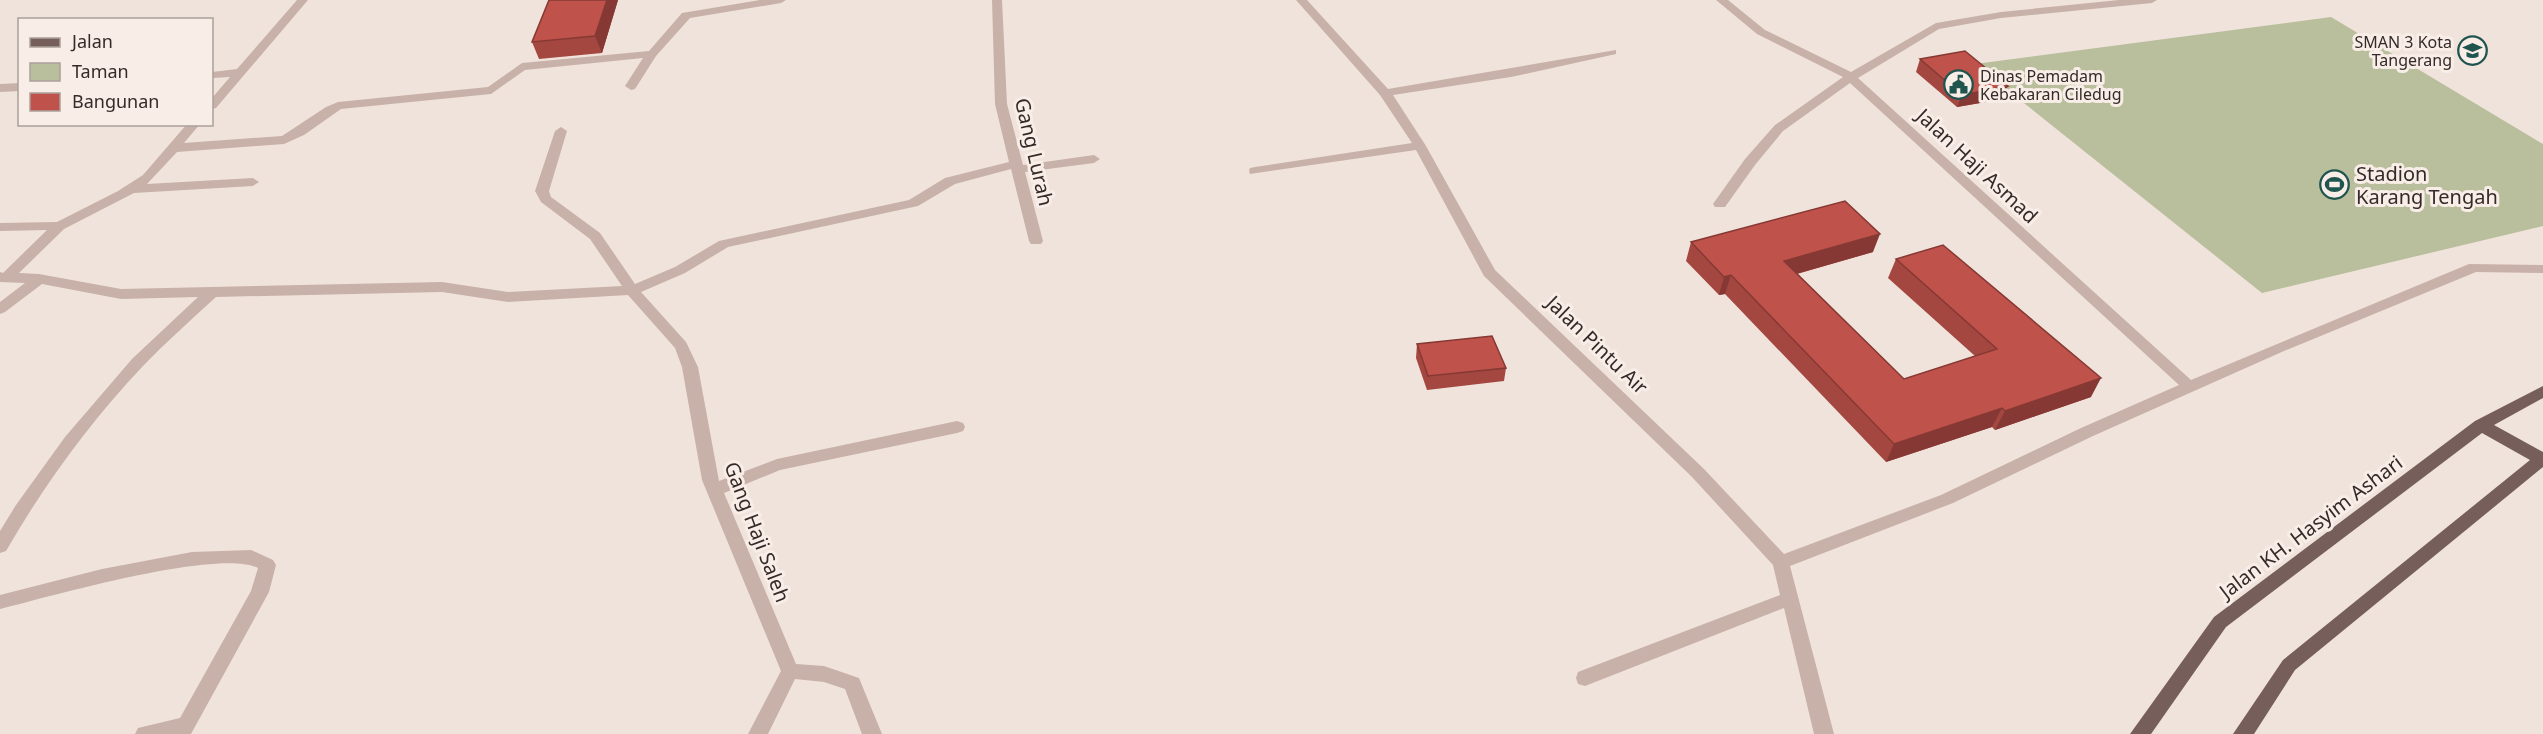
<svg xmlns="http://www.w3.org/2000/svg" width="2543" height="734" font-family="'Noto Sans',sans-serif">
<rect width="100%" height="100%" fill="#f0e3db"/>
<path fill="#b9be9c" d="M 2331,17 L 2543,144 L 2543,226 L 2262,293 L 1975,64 Z"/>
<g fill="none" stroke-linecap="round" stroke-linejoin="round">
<path fill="#c8b1a8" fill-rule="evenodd" d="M 297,0 L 308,0 L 216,108 L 212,109 L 212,98 L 230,77 L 212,78 L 212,72 L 237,69 Z
M 760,0 L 786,0 L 781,3 L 690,18 L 656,56 L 635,89 L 631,90 L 625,86 L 643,58 L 525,70 L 491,94 L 341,109 L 304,135 L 284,144 L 177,152 L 147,184 L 253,178 L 259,182 L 253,186 L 134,193 L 64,229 L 19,273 L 39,274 L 121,289 L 442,282 L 508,292 L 622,286 L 590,239 L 541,202 L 535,191 L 555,131 L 561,127 L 567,131 L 549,191 L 551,197 L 600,233 L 635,284 L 675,267 L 719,241 L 909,200 L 945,178 L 1009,162 L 995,104 L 992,0 L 1002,0 L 1007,104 L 1023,165 L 1094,155 L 1100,159 L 1094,163 L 1025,172 L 1043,241 L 1041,244 L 1031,244 L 1029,241 L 1011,169 L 955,184 L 918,206 L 728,247 L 685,273 L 641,292 L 686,342 L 698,367 L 719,481 L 777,459 L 957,421 L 963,423 L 965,427 L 963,431 L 957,433 L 780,470 L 724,493 L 796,664 L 824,666 L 859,678 L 882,734 L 862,734 L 845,689 L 824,682 L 795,679 L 768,734 L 748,734 L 781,671 L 702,480 L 682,367 L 675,348 L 628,295 L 508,302 L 442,292 L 216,297 C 191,320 166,342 143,366 C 90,422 44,485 6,551 L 0,553 L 0,531 L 16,505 L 65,437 L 132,359 L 198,297 L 121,299 L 42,284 L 5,312 L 0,314 L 0,302 L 25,283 L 0,282 L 0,272 L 3,273 L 47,230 L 0,231 L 0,223 L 57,222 L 118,191 L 143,175 L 187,124 L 200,124 L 184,143 L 282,136 L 326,107 L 338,102 L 488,87 L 522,63 L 649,51 L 682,13 Z
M 1296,0 L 1307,0 L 1388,89 L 1616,50 L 1616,54 L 1511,77 L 1393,95 L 1426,146 L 1495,270 L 1704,469 L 1784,554 L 1941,495 L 2081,428 L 2179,385 L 1850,83 L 1783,131 L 1755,165 L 1725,207 L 1715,207 L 1713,204 L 1745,159 L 1775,125 L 1843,77 L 1757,34 L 1716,0 L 1728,0 L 1765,30 L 1851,72 L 1936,23 L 2001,12 L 2119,0 L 2157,0 L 2152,3 L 2001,18 L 1939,29 L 1858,78 L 2191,380 L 2469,264 L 2543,265 L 2543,273 L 2476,272 L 2284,351 L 2093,436 L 1953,503 L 1790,566 L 1834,734 L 1814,734 L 1784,608 L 1585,686 L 1578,684 L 1576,678 L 1578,672 L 1780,595 L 1773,565 L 1692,477 L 1484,276 L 1416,150 L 1250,174 L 1249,171 L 1250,168 L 1255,167 L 1412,143 L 1380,95 Z
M 20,83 L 20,91 L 0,92 L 0,84 Z
M 251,550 L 273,560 L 276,565 L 269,592 L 191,734 L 135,734 L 138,728 L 180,718 L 251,591 L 258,568 C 218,548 49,597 0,609 L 0,595 L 102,569 L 192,552 Z"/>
<path fill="#765e5a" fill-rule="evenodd" d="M 2543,386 L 2543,398 L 2494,425 L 2543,452 L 2543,467 L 2295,670 L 2254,734 L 2233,734 L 2283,660 L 2530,460 L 2482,433 L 2226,627 L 2151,734 L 2130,734 L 2214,617 L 2475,421 Z"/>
</g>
<path fill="#a44740" d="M 618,0 L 602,53 L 539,59 L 532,42 Z
M 1920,59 L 2003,99 L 1957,107 L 1916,72 Z
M 1691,242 L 1873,252 L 1797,274 L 1904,379 L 1975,356 L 1888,278 L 1896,259 L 2091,397 L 1995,430 L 1992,427 L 1886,462 L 1725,294 L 1719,295 L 1686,261 Z
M 1417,344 L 1506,368 L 1504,381 L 1427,390 L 1416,358 Z"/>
<path fill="#863934" d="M 607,0 L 618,0 L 602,53 L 595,36 Z
M 2008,86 L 2003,99 L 1957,107 L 1962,95 Z
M 1880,234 L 1873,252 L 1778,279 L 1784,261 Z
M 1731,275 L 1725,294 L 1719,295 L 1724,277 Z
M 2101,378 L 2091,397 L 1995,430 L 2005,411 Z
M 2002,408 L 1992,427 L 1886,462 L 1894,444 Z"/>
<path fill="#bf524a" stroke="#863934" stroke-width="1.5" d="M 549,0 L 607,0 L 595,36 L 532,42 Z
M 1965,51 L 2008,86 L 1962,95 L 1920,59 Z
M 1845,201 L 1880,234 L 1784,261 L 1904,379 L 1997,349 L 1896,259 L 1943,245 L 2101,378 L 2005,411 L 2002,408 L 1894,444 L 1731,275 L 1724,277 L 1691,242 Z
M 1492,336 L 1506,368 L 1428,376 L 1417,344 Z"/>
<defs>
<symbol id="school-ring" viewBox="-11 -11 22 22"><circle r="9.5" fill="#f8eee7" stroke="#20544e" stroke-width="1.5"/><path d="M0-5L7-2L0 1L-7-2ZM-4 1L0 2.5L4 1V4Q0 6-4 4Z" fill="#20544e"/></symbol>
<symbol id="civic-ring" viewBox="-11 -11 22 22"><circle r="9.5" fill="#f8eee7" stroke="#20544e" stroke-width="1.5"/><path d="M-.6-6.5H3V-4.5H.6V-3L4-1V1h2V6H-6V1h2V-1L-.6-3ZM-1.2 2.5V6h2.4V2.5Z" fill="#20544e"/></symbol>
<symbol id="stadium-ring" viewBox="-11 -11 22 22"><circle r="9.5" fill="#f8eee7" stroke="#20544e" stroke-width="1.5"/><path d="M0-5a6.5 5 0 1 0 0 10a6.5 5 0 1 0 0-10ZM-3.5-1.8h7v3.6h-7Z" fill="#20544e"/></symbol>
</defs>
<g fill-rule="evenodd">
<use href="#school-ring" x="2456" y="34" width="33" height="33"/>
<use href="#civic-ring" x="1942" y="68" width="33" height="33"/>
<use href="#stadium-ring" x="2318" y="168" width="33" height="33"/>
</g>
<g text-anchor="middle" stroke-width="6" stroke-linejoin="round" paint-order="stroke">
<g font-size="16" fill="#352a28" stroke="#f8eee7" text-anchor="end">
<text x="2452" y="48">SMAN 3 Kota<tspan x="2452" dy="18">Tangerang</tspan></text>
<text x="1980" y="82" text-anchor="start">Dinas Pemadam<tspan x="1980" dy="18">Kebakaran Ciledug</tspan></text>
</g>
<g font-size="20" fill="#352a28" stroke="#f8eee7">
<text transform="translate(1034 152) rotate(77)" y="7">Gang Lurah</text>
<text transform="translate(1977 166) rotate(43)" y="7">Jalan Haji Asmad</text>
<text transform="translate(1597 345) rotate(44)" y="7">Jalan Pintu Air</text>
<text transform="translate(2311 527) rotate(-37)" y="7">Jalan KH. Hasyim Ashari</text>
<text transform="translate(757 532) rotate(69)" y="7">Gang Haji Saleh</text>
</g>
<g font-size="20" fill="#352a28" stroke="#f8eee7" text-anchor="start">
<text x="2356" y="181">Stadion<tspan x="2356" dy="23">Karang Tengah</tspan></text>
</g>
</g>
<rect x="18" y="18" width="195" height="108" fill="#f8eee7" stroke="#aaa09b" stroke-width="1.5"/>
<rect x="30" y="38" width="30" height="9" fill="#765e5a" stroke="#aaa09b" stroke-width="1.5"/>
<text x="72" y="48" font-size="18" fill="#352a28">Jalan</text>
<rect x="30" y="63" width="30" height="18" fill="#b9be9c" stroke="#aaa09b" stroke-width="1.5"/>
<text x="72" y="78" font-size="18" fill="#352a28">Taman</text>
<rect x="30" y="93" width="30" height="18" fill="#bf524a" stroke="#aaa09b" stroke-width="1.5"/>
<text x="72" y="108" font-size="18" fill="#352a28">Bangunan</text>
</svg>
